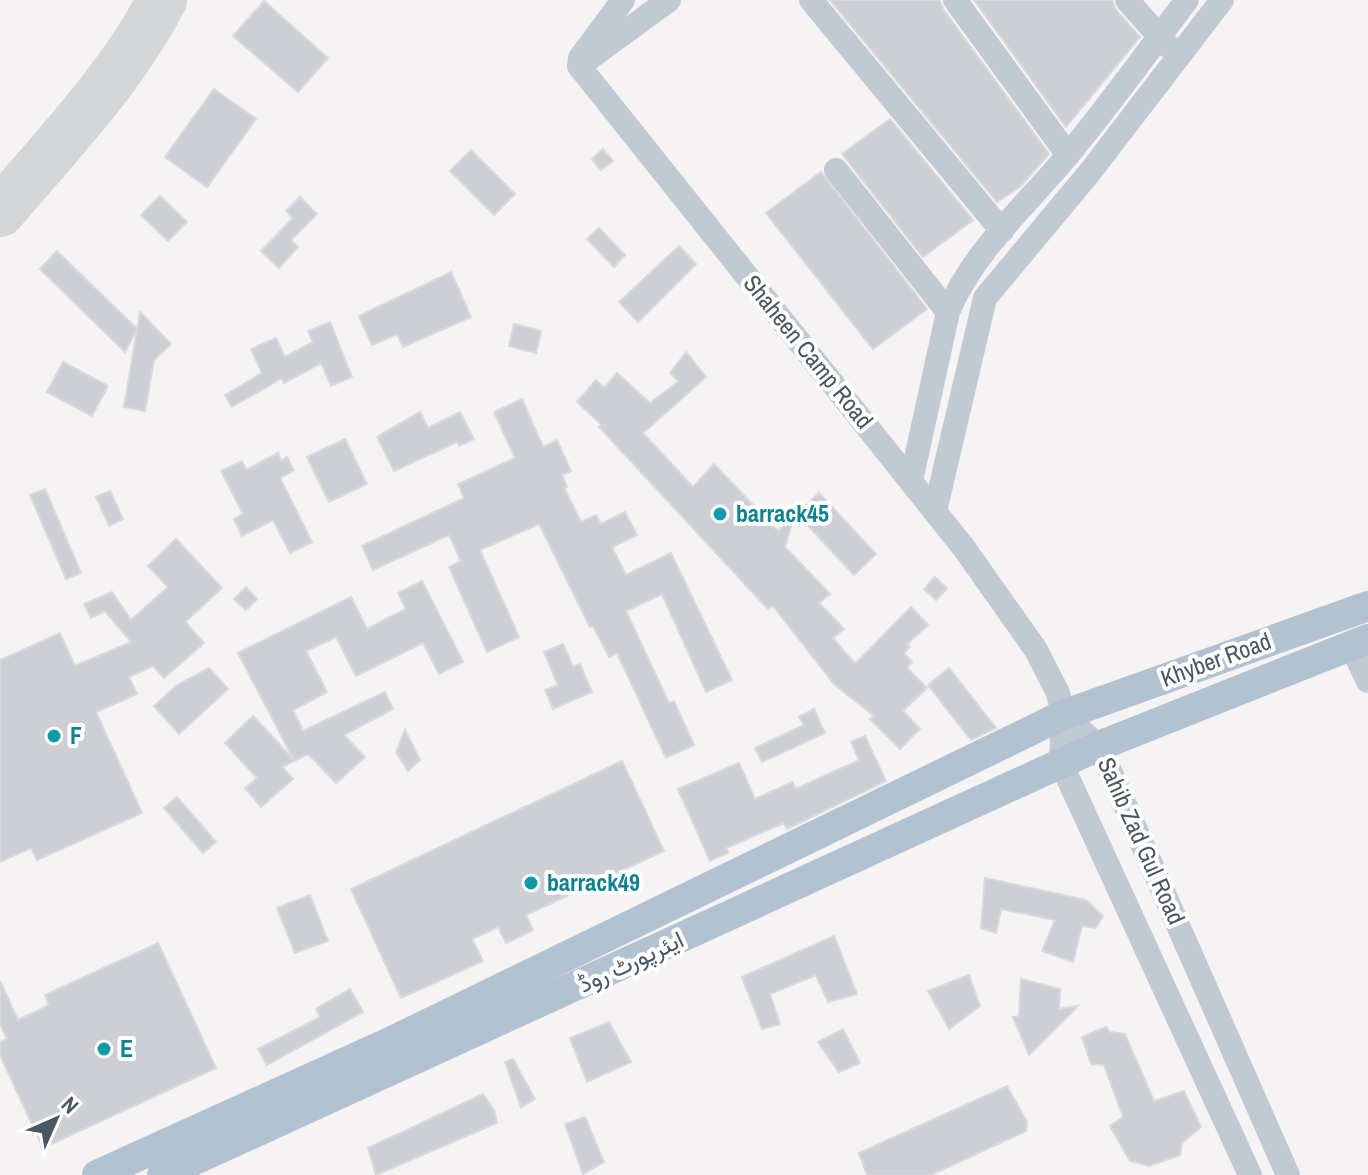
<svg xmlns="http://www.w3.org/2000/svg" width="1368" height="1175" font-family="'Archivo Narrow',Vazirmatn,sans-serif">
<rect width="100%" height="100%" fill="#f5f3f3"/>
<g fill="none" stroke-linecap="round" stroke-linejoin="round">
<path stroke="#d5d6d8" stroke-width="50" d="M 0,212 C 57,145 121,79 162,0"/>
</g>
<path fill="#cdcfd5" stroke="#d7d9de" stroke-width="2" d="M 830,0 L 940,0 L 943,9 L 1049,154 L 1020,187 L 997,202 Z
M 974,0 L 1112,0 L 1116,10 L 1140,37 L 1066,127 Z
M 264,1 L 328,58 L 298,92 L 233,36 Z
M 214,89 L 256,119 L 207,187 L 165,157 Z
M 890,119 L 973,220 L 923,257 L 842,154 Z
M 603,149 L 613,161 L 601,170 L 592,159 Z
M 471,150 L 515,194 L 494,215 L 450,171 Z
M 821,172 L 927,309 L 873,349 L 766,213 Z
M 160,196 L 187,222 L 168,241 L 141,215 Z
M 300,197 L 317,214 L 291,240 L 298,247 L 279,268 L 261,251 L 293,218 L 286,211 Z
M 599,228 L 625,255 L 614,267 L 587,239 Z
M 679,246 L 696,264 L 638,322 L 619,302 Z
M 57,251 L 137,329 L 125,352 L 40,269 Z
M 451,272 L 471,317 L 403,347 L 397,334 L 372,345 L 359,316 Z
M 140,312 L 171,344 L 154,360 L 145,411 L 124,407 Z
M 330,322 L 352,377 L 331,386 L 321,363 L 284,383 L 282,378 L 232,407 L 225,395 L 262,373 L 251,349 L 276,338 L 285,357 L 313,342 L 308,331 Z
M 514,324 L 541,331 L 536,353 L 509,346 Z
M 686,352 L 706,377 L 643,433 L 693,487 L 714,464 L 778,531 L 794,516 L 785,547 L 830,594 L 819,603 L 844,629 L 833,638 L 855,664 L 911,607 L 928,625 L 907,644 L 910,647 L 904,653 L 912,662 L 907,668 L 927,688 L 903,711 L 920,729 L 900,749 L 870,719 L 874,716 L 834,684 L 773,606 L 768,609 L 599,427 L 602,425 L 577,402 L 596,380 L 604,388 L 617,373 L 650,403 L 679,381 L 670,373 Z
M 63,362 L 108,386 L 92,416 L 47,392 Z
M 522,399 L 543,447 L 557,440 L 571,471 L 562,475 L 567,487 L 564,488 L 581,522 L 596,515 L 601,524 L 625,512 L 637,535 L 612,547 L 626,575 L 671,553 L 732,680 L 706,692 L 662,594 L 626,611 L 669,703 L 674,701 L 694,745 L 666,758 L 617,653 L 609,657 L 593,626 L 590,627 L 539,524 L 480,550 L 519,637 L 487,652 L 449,567 L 461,561 L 449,535 L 373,570 L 362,546 L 464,498 L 458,484 L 515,458 L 494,412 Z
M 420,412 L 428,428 L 460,412 L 474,439 L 459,446 L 457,442 L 394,471 L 377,437 Z
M 345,439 L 367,484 L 329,502 L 307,457 Z
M 278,453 L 281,461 L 287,457 L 294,470 L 280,478 L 312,542 L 290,553 L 273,520 L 242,536 L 234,519 L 243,514 L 221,471 L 242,461 L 246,470 Z
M 45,489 L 81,573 L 66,579 L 30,495 Z
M 110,491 L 123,519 L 109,526 L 96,497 Z
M 819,493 L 876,554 L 854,575 L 797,514 Z
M 176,539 L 222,588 L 185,622 L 204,643 L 164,678 L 153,666 L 129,677 L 137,694 L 96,712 L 142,813 L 37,860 L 31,848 L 0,862 L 0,660 L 60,633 L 75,666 L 131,642 L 105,611 L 91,618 L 84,604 L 112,592 L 131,620 L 168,587 L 148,566 Z
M 935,577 L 947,588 L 936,600 L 924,589 Z
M 422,581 L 463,662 L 439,674 L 423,643 L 356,676 L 336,637 L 306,651 L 327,692 L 293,710 L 303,731 L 385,692 L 393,709 L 344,735 L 365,757 L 336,783 L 308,754 L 282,767 L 293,779 L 261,807 L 245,788 L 257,778 L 225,743 L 253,716 L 294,760 L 238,653 L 351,597 L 367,629 L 406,609 L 398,593 Z
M 246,587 L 257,599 L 246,610 L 234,599 Z
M 563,644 L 573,667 L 580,664 L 592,692 L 553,709 L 545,690 L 558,685 L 544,652 Z
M 209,668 L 228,689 L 179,734 L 154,706 L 177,685 Z
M 949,668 L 996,728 L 971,740 L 928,685 Z
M 814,709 L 825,733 L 762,762 L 755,748 L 804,725 L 799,717 Z
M 405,730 L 420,760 L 408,771 L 396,752 Z
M 865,736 L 886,781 L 787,829 L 784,823 L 726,848 L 728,853 L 710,861 L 678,789 L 739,763 L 755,799 L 792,782 L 796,789 L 859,760 L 851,742 Z
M 622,761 L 664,851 L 526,915 L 533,930 L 506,943 L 498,927 L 472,939 L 483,961 L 401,998 L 351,889 Z
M 177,797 L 216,842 L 203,853 L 164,808 Z
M 985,878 L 1086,900 L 1103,916 L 1096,928 L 1082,926 L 1073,962 L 1042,951 L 1055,920 L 1001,909 L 996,933 L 981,928 Z
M 310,895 L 328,941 L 295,953 L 277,908 Z
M 834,936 L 857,994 L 828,1002 L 816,975 L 770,994 L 780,1024 L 762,1029 L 742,977 Z
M 158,943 L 216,1068 L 43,1148 L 0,1055 L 0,1042 L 7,1039 L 0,1023 L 0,981 L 18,1020 L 49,1005 L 45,995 Z
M 969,975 L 980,1006 L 949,1029 L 928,991 Z
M 1021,979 L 1060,989 L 1059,1009 L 1078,1006 L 1029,1055 L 1013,1017 L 1019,1016 Z
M 350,989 L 363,1012 L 267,1065 L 258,1049 L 320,1017 L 316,1009 Z
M 609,1022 L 631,1062 L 587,1082 L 570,1038 Z
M 1106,1027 L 1110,1032 L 1125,1034 L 1154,1101 L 1184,1091 L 1201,1127 L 1182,1143 L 1180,1155 L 1149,1166 L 1130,1161 L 1110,1126 L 1123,1117 L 1104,1065 L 1091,1064 L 1082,1037 Z
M 843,1029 L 860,1063 L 839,1072 L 818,1042 Z
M 513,1059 L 535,1099 L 521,1107 L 505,1062 Z
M 1007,1086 L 1027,1122 L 1026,1131 L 931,1175 L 867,1175 L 859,1153 Z
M 483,1094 L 494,1110 L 497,1123 L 376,1175 L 368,1148 Z
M 585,1117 L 604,1162 L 583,1174 L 565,1124 Z"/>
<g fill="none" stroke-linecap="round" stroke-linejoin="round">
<path stroke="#c1cad2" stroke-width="24" d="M 623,0 L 580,58 L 579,66 L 964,548 L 1036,650 L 1058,693 L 1063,715 L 1061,763 L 1250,1175
M 811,0 L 1002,231
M 955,0 L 1068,155
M 1127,0 L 1168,46
M 587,60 L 669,0
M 836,170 L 948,312
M 911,481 L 948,312 C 973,251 1026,206 1067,156 C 1109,106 1147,52 1187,0
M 935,511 L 985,298 L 1090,172 L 1222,0
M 1358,660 L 1368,681
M 1063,715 L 1099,746 L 1288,1175"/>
<path stroke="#b3c2d1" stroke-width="30" d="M 97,1175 L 390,1042 L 1063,715 L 1368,606
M 162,1175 L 1099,746 L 1368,639"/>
</g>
<g fill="#0f9aa8" stroke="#fff" stroke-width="3">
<circle cx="720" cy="514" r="8"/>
<circle cx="54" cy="736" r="8"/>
<circle cx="531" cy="883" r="8"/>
<circle cx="104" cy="1049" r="8"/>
</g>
<g text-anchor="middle" stroke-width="8" stroke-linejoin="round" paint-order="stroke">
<g font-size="24" fill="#4a5661" stroke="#fff">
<text transform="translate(808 352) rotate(51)" y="8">Shaheen Camp Road</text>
<text transform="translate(1216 660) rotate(-20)" y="8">Khyber Road</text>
<text transform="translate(1141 841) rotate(66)" y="8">Sahib Zad Gul Road</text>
<text transform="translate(631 962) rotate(-25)" y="8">ایئرپورٹ روڈ</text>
</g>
<g font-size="24" font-weight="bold" fill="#0d838f" stroke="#fff" text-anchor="start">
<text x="736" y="522">barrack45</text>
<text x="70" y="744">F</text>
<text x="547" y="891">barrack49</text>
<text x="120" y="1057">E</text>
</g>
</g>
<g transform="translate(56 1119) rotate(45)" stroke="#ffffff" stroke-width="6" paint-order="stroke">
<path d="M0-6L14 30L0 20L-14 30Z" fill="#4a5661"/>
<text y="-12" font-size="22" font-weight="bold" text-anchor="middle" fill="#4a5661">N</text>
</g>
</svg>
